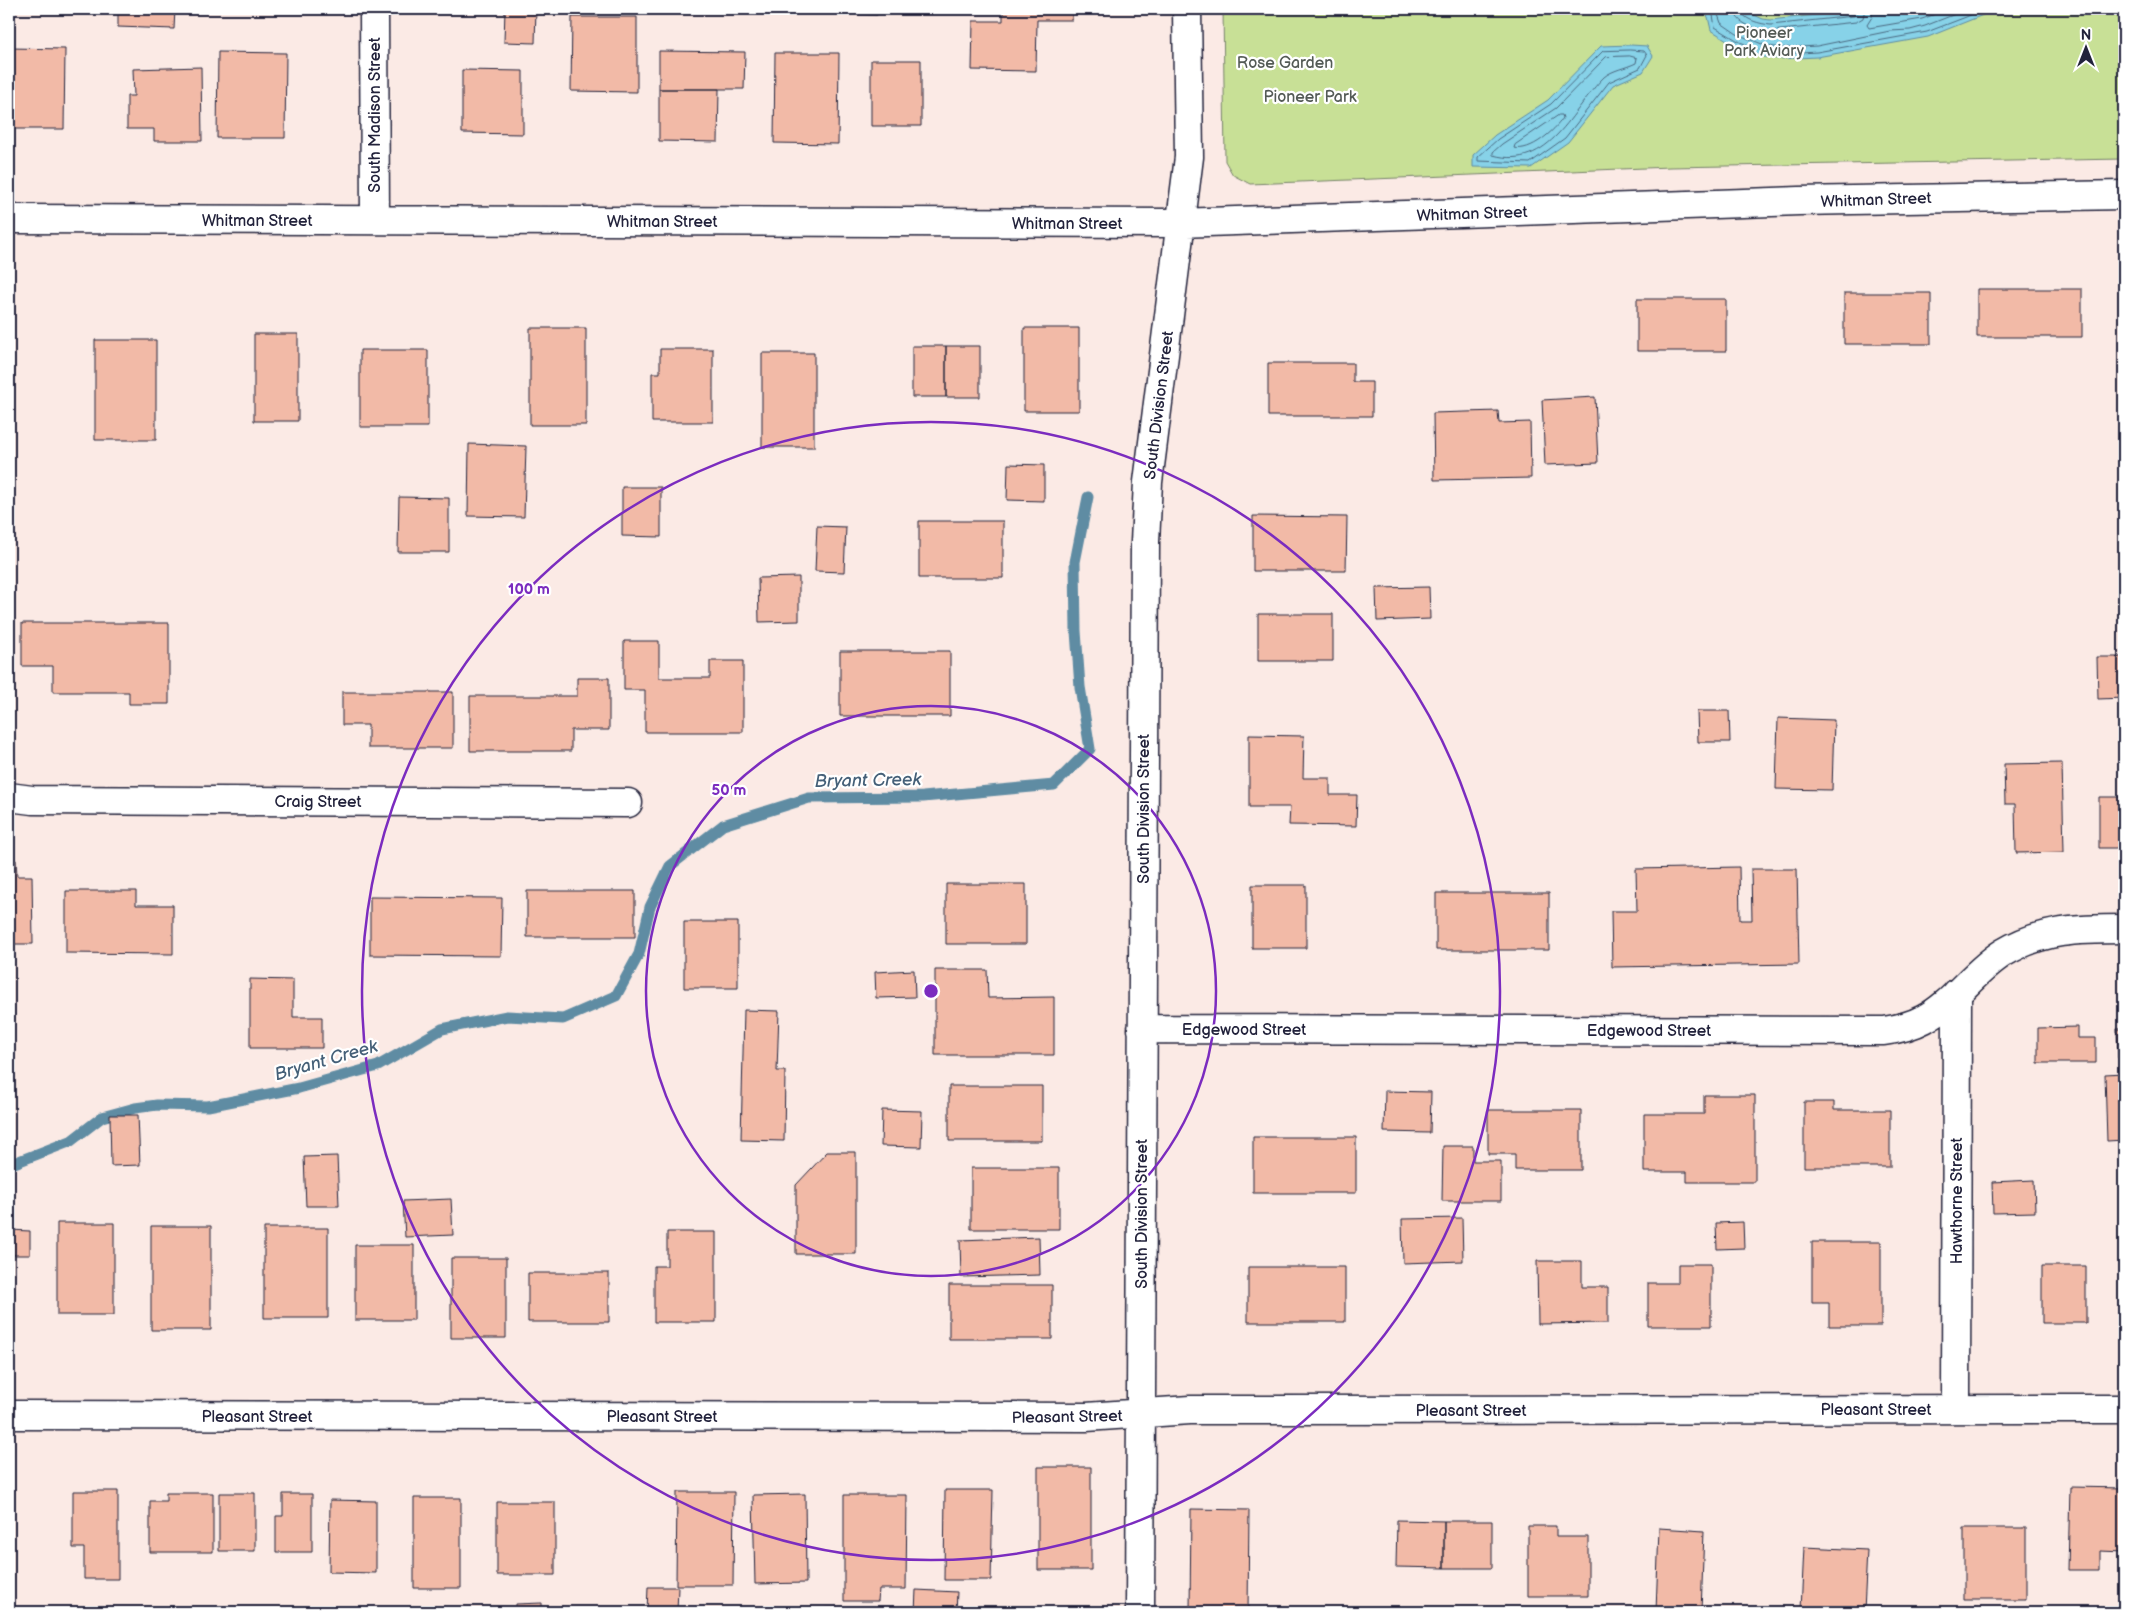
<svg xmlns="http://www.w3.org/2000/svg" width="2133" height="1621" font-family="'Balsamiq Sans',sans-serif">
<rect width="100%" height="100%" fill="#fbeae5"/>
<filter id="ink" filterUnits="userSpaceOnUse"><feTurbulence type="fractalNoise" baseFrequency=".02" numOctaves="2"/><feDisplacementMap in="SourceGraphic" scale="10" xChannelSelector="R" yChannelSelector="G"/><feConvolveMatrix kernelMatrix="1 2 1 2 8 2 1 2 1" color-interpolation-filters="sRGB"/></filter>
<g filter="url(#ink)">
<path fill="#c8e096" stroke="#758168" d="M 1223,9 L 2124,9 L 2124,159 L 1670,167 L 1250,184 L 1233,175 L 1225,161 Z"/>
<path fill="#87d2e8" stroke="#5f8ca3" d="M 1701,9 L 1741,9 L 1763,19 L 1770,20 L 1874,9 L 1998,9 L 1928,37 L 1817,57 L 1778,59 L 1763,57 L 1738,47 L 1711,30 L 1708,17 Z
M 1631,45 L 1647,46 L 1653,56 L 1643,72 L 1613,85 L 1568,142 L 1531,168 L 1473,167 L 1473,155 L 1495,135 L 1548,100 L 1601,46 Z"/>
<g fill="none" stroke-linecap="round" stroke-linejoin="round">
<path stroke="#4a6880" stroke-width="1" d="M 1707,9 L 1713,15 L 1715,27 L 1740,42 L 1765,52 L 1784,54 L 1817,52 L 1927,32 L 1966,17 L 1983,9
M 1716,9 L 1721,23 L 1737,34 L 1767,46 L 1783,48 L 1817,46 L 1890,31 L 1910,30 L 1925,26 L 1968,9
M 1734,9 C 1735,24 1757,30 1771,31 L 1856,22 L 1863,18 L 1865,9
M 1740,9 C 1742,20 1761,24 1771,25 L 1854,16 L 1858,13 L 1859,9
M 1873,9 L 1872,17 L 1867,25 L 1869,28 L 1922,19 L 1949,9
M 1630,50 L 1644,51 L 1647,55 L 1640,68 L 1609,82 L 1565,138 L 1530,163 L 1478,161 L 1478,157 L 1498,139 L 1551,104 L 1603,51 Z
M 1630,56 L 1637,58 L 1636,63 C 1626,68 1612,70 1604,77 C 1572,109 1550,171 1493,155 L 1493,152 L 1502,144 L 1556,108 L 1606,57 Z
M 1559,115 L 1562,115 L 1563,118 C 1554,131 1531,152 1514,148 L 1515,145 Z"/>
<path stroke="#5f8ca3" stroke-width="11" d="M 9,1165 L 71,1141 L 102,1117 L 135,1108 L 157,1105 L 208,1106 L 299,1088 L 378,1066 L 442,1029 L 507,1016 L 563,1019 L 616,996 L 639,954 L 650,907 L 670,866 L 723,825 L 809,798 L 923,797 L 1054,785 L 1090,749 L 1080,687 L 1076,631 L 1075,562 L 1088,497"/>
</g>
<path fill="#f2baa7" stroke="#22223b" d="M 118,9 L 175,9 L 174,29 L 118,27 Z
M 505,9 L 536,9 L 535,43 L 504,42 Z
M 836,9 L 877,9 L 877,15 L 836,14 Z
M 1003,9 L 1072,9 L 1072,20 L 1037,20 L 1036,71 L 972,70 L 973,21 L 1003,21 Z
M 572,17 L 637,17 L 637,92 L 571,91 Z
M 9,48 L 65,49 L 64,129 L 9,129 Z
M 659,51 L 745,52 L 744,89 L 659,89 Z
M 218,52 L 286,53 L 285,138 L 217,138 Z
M 775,53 L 839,53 L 838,144 L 774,143 Z
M 871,60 L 921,60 L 921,126 L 871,126 Z
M 201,67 L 202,141 L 154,141 L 154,129 L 127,129 L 127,96 L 134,96 L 133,69 Z
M 462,70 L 523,71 L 523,134 L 462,133 Z
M 659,89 L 719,89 L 718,142 L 659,141 Z
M 1977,289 L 2082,289 L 2082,337 L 1977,337 Z
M 1844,293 L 1931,293 L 1931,344 L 1844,344 Z
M 1637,299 L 1726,299 L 1726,351 L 1637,351 Z
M 530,328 L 586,328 L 586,425 L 530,425 Z
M 1024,328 L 1079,328 L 1079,411 L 1024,411 Z
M 254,334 L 298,334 L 298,421 L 254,421 Z
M 95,340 L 156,340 L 156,440 L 95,440 Z
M 912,346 L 946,346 L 946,397 L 912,397 Z
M 946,346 L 980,346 L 980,397 L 946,397 Z
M 660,349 L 713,349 L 713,422 L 652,422 L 652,373 L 660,373 Z
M 360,350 L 428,350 L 428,427 L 360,427 Z
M 762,353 L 814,353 L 814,447 L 762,447 Z
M 1268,363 L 1353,363 L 1353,382 L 1372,382 L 1372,416 L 1268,416 Z
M 1595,397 L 1598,463 L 1545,465 L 1542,400 Z
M 1498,411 L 1499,423 L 1530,422 L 1531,478 L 1434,480 L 1433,413 Z
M 469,444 L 526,446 L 524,517 L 468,516 Z
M 1008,464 L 1044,465 L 1044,501 L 1007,500 Z
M 622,487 L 661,487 L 661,537 L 622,536 Z
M 399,497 L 449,498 L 449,552 L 398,552 Z
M 1253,516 L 1347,517 L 1346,571 L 1253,571 Z
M 919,521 L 1003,521 L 1003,578 L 919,578 Z
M 817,526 L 846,527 L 844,572 L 815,571 Z
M 799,577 L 799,621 L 759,622 L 758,578 Z
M 1429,587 L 1430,619 L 1377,621 L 1376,588 Z
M 1258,614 L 1333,614 L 1333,661 L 1258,661 Z
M 22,623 L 169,623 L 169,704 L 129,704 L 129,692 L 53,692 L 53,666 L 22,666 Z
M 624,641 L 659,641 L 659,678 L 710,678 L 710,661 L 743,661 L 743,732 L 645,732 L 645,690 L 624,690 Z
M 840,651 L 950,651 L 950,716 L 840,716 Z
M 2097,657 L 2124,657 L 2124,698 L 2098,699 Z
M 577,678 L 609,678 L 609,730 L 571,730 L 571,751 L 470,751 L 470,696 L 577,696 Z
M 342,692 L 453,692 L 453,748 L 368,748 L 368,725 L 342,725 Z
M 1697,711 L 1729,711 L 1730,742 L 1698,742 Z
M 1778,718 L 1834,720 L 1832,790 L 1776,789 Z
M 1249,735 L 1304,736 L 1303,778 L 1330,778 L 1330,795 L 1357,795 L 1356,826 L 1289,825 L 1290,807 L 1249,807 Z
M 2062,763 L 2064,852 L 2016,853 L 2015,804 L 2005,804 L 2004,764 Z
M 2099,797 L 2124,797 L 2124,848 L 2099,848 Z
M 9,860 L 16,860 L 17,876 L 32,876 L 33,944 L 9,944 Z
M 1739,867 L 1740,920 L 1752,920 L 1751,869 L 1797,869 L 1799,964 L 1612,967 L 1611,911 L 1637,911 L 1636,869 Z
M 946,884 L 1026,884 L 1026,944 L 946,944 Z
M 1252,885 L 1306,885 L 1306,948 L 1252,948 Z
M 66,891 L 136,891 L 136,905 L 173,905 L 173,954 L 66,953 Z
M 527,891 L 635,891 L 635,937 L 527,937 Z
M 1436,893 L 1549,893 L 1549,950 L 1436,950 Z
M 370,897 L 502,898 L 501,956 L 370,955 Z
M 684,922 L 738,922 L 738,988 L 684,988 Z
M 914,970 L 915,997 L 876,998 L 875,972 Z
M 935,970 L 987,970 L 988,998 L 1054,997 L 1054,1055 L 935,1055 Z
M 250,979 L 293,980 L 293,1017 L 322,1017 L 322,1048 L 250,1048 Z
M 2122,1008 L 2124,1008 L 2124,1073 L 2123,1058 L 2118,1058 L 2117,1029 L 2122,1029 Z
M 744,1010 L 779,1011 L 777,1071 L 785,1071 L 784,1141 L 741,1140 Z
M 2078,1027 L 2078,1038 L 2096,1038 L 2096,1063 L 2038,1063 L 2038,1028 Z
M 2124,1073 L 2124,1140 L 2107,1141 L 2105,1074 Z
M 949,1086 L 1042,1086 L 1042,1141 L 949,1141 Z
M 1385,1091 L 1431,1092 L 1430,1133 L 1384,1132 Z
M 1704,1095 L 1755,1095 L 1755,1182 L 1687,1182 L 1687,1172 L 1644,1172 L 1644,1114 L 1704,1114 Z
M 1804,1102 L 1834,1102 L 1834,1110 L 1890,1110 L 1890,1167 L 1804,1167 Z
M 882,1110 L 922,1111 L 921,1147 L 881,1146 Z
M 1488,1110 L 1581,1110 L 1581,1170 L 1515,1170 L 1515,1154 L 1488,1154 Z
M 110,1115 L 138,1115 L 140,1165 L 111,1166 Z
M 1253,1137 L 1356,1137 L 1356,1193 L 1253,1193 Z
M 1443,1146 L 1473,1146 L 1473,1161 L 1501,1161 L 1501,1201 L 1442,1201 Z
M 827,1152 L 856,1152 L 856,1254 L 796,1254 L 796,1185 Z
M 337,1156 L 339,1206 L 306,1206 L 304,1157 Z
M 971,1168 L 1059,1168 L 1059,1229 L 971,1229 Z
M 2034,1180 L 2035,1212 L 1993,1213 L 1992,1182 Z
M 451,1199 L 453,1235 L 405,1237 L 403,1201 Z
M 1462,1218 L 1463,1261 L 1403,1263 L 1402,1219 Z
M 1743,1222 L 1744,1248 L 1717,1249 L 1716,1223 Z
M 57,1223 L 114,1223 L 114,1315 L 57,1315 Z
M 151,1226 L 211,1226 L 211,1330 L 151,1330 Z
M 264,1228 L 328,1228 L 328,1318 L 264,1318 Z
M 9,1230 L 30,1231 L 30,1255 L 12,1255 L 12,1320 L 9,1320 Z
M 667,1232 L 716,1232 L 716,1322 L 654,1322 L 654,1266 L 667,1266 Z
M 1039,1237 L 1040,1275 L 961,1277 L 960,1240 Z
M 1812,1242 L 1881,1242 L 1881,1326 L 1829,1326 L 1829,1303 L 1812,1303 Z
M 355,1245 L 414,1245 L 414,1320 L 355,1320 Z
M 451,1258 L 506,1258 L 506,1338 L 451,1338 Z
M 1537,1261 L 1582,1261 L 1582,1287 L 1608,1287 L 1608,1323 L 1538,1324 Z
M 1678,1264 L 1711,1264 L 1711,1326 L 1648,1326 L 1648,1283 L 1678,1283 Z
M 2042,1266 L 2086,1266 L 2086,1323 L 2042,1323 Z
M 1248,1267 L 1345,1267 L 1345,1322 L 1248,1322 Z
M 528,1273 L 609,1273 L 609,1322 L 528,1322 Z
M 949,1285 L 1052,1285 L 1052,1339 L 949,1339 Z
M 1038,1467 L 1091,1467 L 1091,1570 L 1038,1570 Z
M 2070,1487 L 2124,1488 L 2124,1552 L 2100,1551 L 2100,1570 L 2068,1570 Z
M 945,1490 L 993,1490 L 991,1580 L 944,1580 Z
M 73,1491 L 118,1491 L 118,1579 L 84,1579 L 84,1548 L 73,1548 Z
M 677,1492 L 734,1492 L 733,1585 L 676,1585 Z
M 166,1493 L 213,1493 L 213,1552 L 150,1552 L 150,1501 L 166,1501 Z
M 219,1493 L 255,1493 L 255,1551 L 219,1551 Z
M 283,1494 L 312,1494 L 312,1552 L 276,1552 L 276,1516 L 283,1516 Z
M 805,1494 L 806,1583 L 755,1584 L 753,1495 Z
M 844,1495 L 907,1495 L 906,1589 L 879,1589 L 878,1601 L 844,1601 Z
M 414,1498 L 461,1498 L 461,1588 L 414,1588 Z
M 330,1500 L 376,1501 L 376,1573 L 329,1572 Z
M 497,1502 L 555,1502 L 555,1575 L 497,1575 Z
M 1191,1509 L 1249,1510 L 1248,1612 L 1190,1612 Z
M 1397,1520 L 1444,1521 L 1444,1568 L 1396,1567 Z
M 1444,1521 L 1492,1521 L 1492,1568 L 1444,1568 Z
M 1528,1526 L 1556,1526 L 1556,1537 L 1588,1537 L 1588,1596 L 1528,1596 Z
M 1659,1528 L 1704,1531 L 1701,1612 L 1656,1612 Z
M 1964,1528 L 2026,1528 L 2026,1599 L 1964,1599 Z
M 1804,1547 L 1867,1550 L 1864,1612 L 1801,1610 Z
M 648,1587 L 678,1587 L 677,1612 L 647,1612 Z
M 916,1590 L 957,1592 L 956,1612 L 915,1612 Z
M 542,1603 L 542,1612 L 516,1612 L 516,1604 Z
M 870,1607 L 870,1612 L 826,1612 L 825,1608 Z"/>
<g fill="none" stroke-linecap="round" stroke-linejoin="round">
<defs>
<path id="minor" d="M 374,9 L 375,220
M 9,219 L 1179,223 L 1799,201 L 2124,195
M 9,797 L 32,800 L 628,803
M 1142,1029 L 1884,1031 C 1898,1029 1911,1026 1924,1019 C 1954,1003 1973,972 2003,953 C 2043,929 2079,929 2124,929
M 1956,1409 L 1957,993
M 9,1415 L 1086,1417 L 1190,1410 L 2124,1409
M 1140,1612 L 1145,542 L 1148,482 L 1189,157 L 1187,9"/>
</defs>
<use href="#minor" stroke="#22223b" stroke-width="31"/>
<use href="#minor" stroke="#fff" stroke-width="28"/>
</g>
</g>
<g fill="none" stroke="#7b2cbf" stroke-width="2.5">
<circle cx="931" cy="991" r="285"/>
<circle cx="931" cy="991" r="569"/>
</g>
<g text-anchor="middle" stroke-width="4.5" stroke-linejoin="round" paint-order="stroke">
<g font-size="16" fill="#545b56" stroke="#fff">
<text x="1764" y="38">Pioneer<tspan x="1764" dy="18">Park Aviary</tspan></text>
<text x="1285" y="68">Rose Garden</text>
<text x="1310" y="102">Pioneer Park</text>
</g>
<g font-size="16" fill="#22223b" stroke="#fff">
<text transform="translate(374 115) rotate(-90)" y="6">South Madison Street</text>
<text transform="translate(1876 199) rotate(-2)" y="6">Whitman Street</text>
<text transform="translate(1472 213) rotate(-2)" y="6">Whitman Street</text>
<text x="257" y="226">Whitman Street</text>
<text x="662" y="227">Whitman Street</text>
<text x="1067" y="229">Whitman Street</text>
<text transform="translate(1158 405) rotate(-83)" y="6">South Division Street</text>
<text x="318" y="807">Craig Street</text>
<text transform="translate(1143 809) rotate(-90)" y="6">South Division Street</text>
<text x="1244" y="1035">Edgewood Street</text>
<text x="1649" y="1036">Edgewood Street</text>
<text transform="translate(1956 1201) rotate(-90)" y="6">Hawthorne Street</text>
<text transform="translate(1141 1214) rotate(-90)" y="6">South Division Street</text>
<text x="1876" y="1415">Pleasant Street</text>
<text x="1471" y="1416">Pleasant Street</text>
<text x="257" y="1422">Pleasant Street</text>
<text x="662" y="1422">Pleasant Street</text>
<text transform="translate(1067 1416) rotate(-1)" y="6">Pleasant Street</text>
</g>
<g font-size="18" font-style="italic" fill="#456078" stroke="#fff">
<text transform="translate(868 780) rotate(-1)" y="6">Bryant Creek</text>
<text transform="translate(326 1060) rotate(-16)" y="6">Bryant Creek</text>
</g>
</g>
<circle cx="931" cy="991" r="8" fill="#7b2cbf" stroke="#fff" stroke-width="2.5"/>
<g font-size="15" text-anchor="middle" font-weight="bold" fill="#7b2cbf" stroke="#fff" stroke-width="4.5" stroke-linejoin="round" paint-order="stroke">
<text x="529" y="594">100 m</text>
<text x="729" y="795">50 m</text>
</g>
<rect width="2133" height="1621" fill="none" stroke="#fff" stroke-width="30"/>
<rect x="15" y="15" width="2103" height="1591" fill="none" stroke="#22223b" stroke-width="2" filter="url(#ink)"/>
<g transform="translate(2086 48)" stroke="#ffffff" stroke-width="4" paint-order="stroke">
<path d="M0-4L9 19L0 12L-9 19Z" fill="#22223b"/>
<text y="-8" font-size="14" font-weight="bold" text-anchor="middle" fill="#22223b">N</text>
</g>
</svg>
